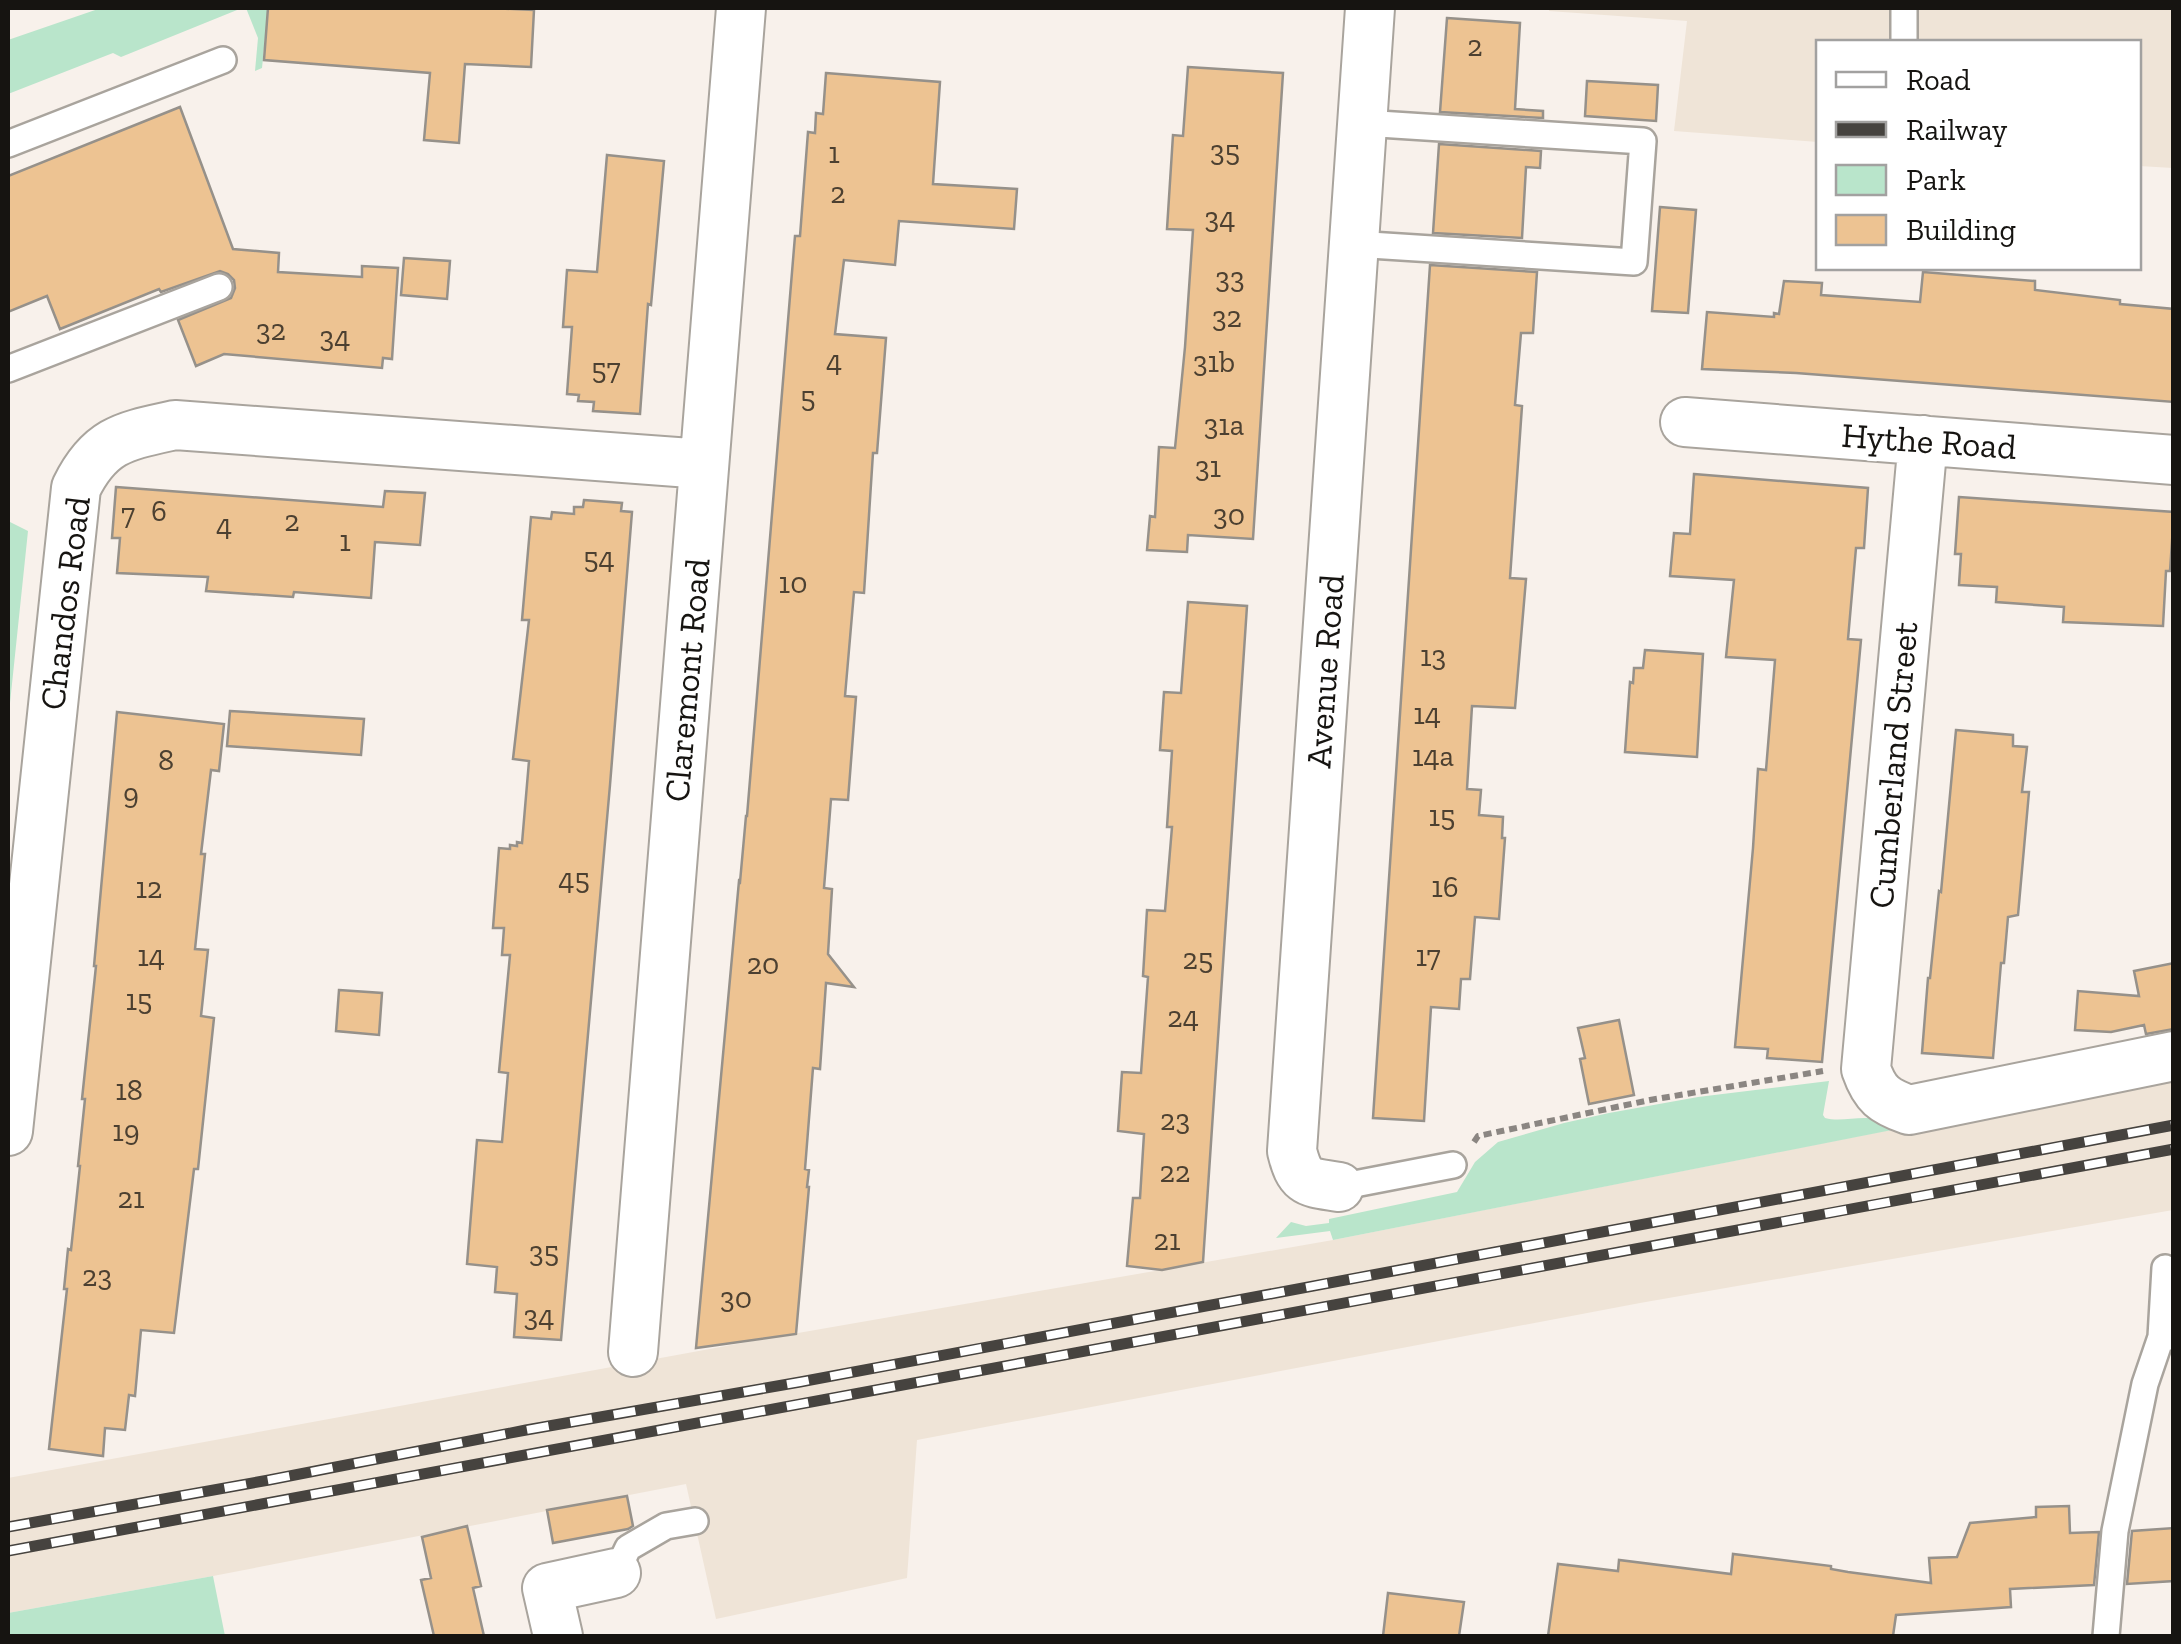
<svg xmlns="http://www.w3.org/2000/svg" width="2181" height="1644" font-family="'Zilla Slab',serif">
<rect width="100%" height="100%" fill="#f8f1eb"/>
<path fill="#efe4d7" d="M 1549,8 L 2173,8 L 2173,168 L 2139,166 L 2138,42 L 1818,42 L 1818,142 L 1674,131 L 1687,21 L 1549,11 Z
M 2173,1074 L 2173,1210 L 1640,1303 L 917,1440 L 907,1578 L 716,1619 L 686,1484 L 213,1576 L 8,1613 L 8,1478 L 775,1337 L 1333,1240 Z"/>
<path fill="#b9e5cb" d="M 101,8 L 242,8 L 121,57 L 113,53 L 8,94 L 8,40 Z
M 246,8 L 268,8 L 262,68 L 255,71 L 258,38 Z
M 8,521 L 28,531 L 8,722 Z
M 1829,1081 L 1823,1115 L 1825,1118 C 1848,1124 1875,1108 1892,1130 L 1333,1240 L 1330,1231 L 1276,1238 L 1291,1222 L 1306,1226 L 1329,1223 L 1329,1219 L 1457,1192 L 1475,1162 L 1498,1142 L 1564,1123 L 1609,1113 L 1698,1097 Z
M 213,1576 L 225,1636 L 8,1636 L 8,1613 Z"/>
<path fill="#edc392" stroke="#96918a" stroke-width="2.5" d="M 268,8 L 491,8 L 534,10 L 531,67 L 465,64 L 459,143 L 424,140 L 430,73 L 264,60 Z
M 1447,18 L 1520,23 L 1515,109 L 1543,111 L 1543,118 L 1440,112 Z
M 1188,67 L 1283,73 L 1253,539 L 1188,535 L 1187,552 L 1147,550 L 1150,516 L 1155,517 L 1159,447 L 1175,448 L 1185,347 L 1193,230 L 1167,229 L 1173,135 L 1183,136 Z
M 826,73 L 940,82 L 933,184 L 1017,189 L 1014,229 L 899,221 L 895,265 L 844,260 L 835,334 L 886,338 L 877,453 L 873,453 L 864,593 L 854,592 L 845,696 L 856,697 L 848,800 L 831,799 L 824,888 L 832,889 L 828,954 L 854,987 L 826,983 L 820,1069 L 813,1068 L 805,1169 L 809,1170 L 807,1187 L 809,1187 L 796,1334 L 696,1348 L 739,881 L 740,882 L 746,816 L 747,816 L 795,236 L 800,236 L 808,132 L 815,133 L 816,113 L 823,114 Z
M 1587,81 L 1658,85 L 1656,121 L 1585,116 Z
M 180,107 L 233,249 L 279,253 L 278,272 L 362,277 L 362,266 L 398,268 L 392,359 L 383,358 L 382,368 L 224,354 L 196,366 L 178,320 L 231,298 L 235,288 L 234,280 L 228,274 L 220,271 L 161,292 L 159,289 L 60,329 L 47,296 L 8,312 L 8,176 Z
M 1439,144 L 1541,151 L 1540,168 L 1526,167 L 1522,238 L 1433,233 Z
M 607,155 L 664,161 L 651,305 L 648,304 L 640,414 L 593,411 L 594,402 L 578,401 L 579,395 L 567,394 L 572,327 L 563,327 L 567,270 L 597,272 Z
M 1660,207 L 1696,210 L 1688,313 L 1652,311 Z
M 404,258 L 450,261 L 447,299 L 401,295 Z
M 1430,265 L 1537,272 L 1533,333 L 1521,333 L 1515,405 L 1522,406 L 1510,578 L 1526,579 L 1515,708 L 1472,706 L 1467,789 L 1481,790 L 1479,815 L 1503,817 L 1502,838 L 1505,838 L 1499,919 L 1475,917 L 1470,979 L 1461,979 L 1459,1009 L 1431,1007 L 1424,1121 L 1373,1118 Z
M 1923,272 L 2035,281 L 2035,290 L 2120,300 L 2120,304 L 2174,309 L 2174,402 L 1796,373 L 1702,369 L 1707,312 L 1774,317 L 1774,313 L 1779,314 L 1784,281 L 1822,283 L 1821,295 L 1920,302 Z
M 1694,474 L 1868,488 L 1864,548 L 1856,548 L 1848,639 L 1861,640 L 1822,1062 L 1767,1058 L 1768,1049 L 1735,1047 L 1753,848 L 1758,769 L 1766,770 L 1775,660 L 1726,657 L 1734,580 L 1670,576 L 1674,533 L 1690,534 Z
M 116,487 L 383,507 L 385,491 L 425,493 L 420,545 L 375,542 L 371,598 L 294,592 L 293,597 L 206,591 L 208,577 L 117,573 L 120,538 L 112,538 Z
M 1959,497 L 2174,512 L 2170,571 L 2166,571 L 2163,626 L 2063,622 L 2064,607 L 1996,602 L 1997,587 L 1959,585 L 1961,554 L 1955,554 Z
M 584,500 L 622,503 L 621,511 L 632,512 L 610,785 L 561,1340 L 514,1337 L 517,1294 L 495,1292 L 497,1267 L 467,1264 L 477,1140 L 502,1142 L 508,1073 L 499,1072 L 510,955 L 502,955 L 504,928 L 493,928 L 499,848 L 510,849 L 510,845 L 517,846 L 517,842 L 522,843 L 529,761 L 513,759 L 529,620 L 522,620 L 531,517 L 551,519 L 552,512 L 574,514 L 574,507 L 583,507 Z
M 1188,602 L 1247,606 L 1203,1262 L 1162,1270 L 1127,1266 L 1133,1198 L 1140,1198 L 1144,1134 L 1118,1131 L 1122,1072 L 1141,1073 L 1148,977 L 1143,976 L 1147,910 L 1165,911 L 1172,827 L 1167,827 L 1172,751 L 1160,750 L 1164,692 L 1181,693 Z
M 1645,650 L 1703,654 L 1697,757 L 1625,752 L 1630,682 L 1633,683 L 1634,668 L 1643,668 Z
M 230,711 L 364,719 L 361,755 L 227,746 Z
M 117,712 L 224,724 L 219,771 L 211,770 L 201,854 L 205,854 L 195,949 L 208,950 L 201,1016 L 214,1018 L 198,1169 L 194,1169 L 174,1333 L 141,1330 L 135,1396 L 129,1395 L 125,1430 L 105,1428 L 103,1456 L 49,1449 L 67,1289 L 64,1289 L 68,1249 L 71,1250 L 80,1166 L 78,1166 L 85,1099 L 82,1099 L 96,966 L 94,966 Z
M 1956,730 L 2013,735 L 2013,746 L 2027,747 L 2022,792 L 2029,792 L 2018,915 L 2008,917 L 2004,963 L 2001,963 L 1993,1058 L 1922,1053 L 1928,978 L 1930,978 L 1939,891 L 1941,892 Z
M 2174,963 L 2174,1029 L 2146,1034 L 2144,1025 L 2111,1032 L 2075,1030 L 2078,991 L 2139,996 L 2134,971 Z
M 339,990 L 382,993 L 379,1035 L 336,1031 Z
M 1619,1020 L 1634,1095 L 1589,1104 L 1580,1059 L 1585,1058 L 1578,1028 Z
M 627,1496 L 633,1526 L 628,1529 L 553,1543 L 547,1510 Z
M 2069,1506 L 2070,1533 L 2099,1532 L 2094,1585 L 2010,1589 L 2011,1607 L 1896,1615 L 1893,1636 L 1548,1636 L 1558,1564 L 1618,1571 L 1619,1560 L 1731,1574 L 1733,1554 L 1831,1566 L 1831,1569 L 1848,1572 L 1931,1583 L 1929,1558 L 1957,1557 L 1970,1523 L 2036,1517 L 2036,1507 Z
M 467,1526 L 481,1586 L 473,1588 L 484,1636 L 434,1636 L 421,1580 L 431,1578 L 422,1537 Z
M 2174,1528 L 2174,1581 L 2127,1584 L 2132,1531 Z
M 1388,1593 L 1464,1602 L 1459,1636 L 1383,1636 Z"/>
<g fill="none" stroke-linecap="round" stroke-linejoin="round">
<defs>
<path id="service" d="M 1904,42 L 1904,8
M 8,144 L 223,60
M 1354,244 L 1634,262 L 1643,141 L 1363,123
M 8,369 L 219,287
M 1339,1187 L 1453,1165
M 2161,1337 L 2165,1268
M 616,1573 L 628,1548 L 666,1526 L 695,1521
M 2106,1636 L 2115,1531 L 2145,1384 L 2161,1337 L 2174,1337"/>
<path id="minor" d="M 1685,422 L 2174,460
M 1923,440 L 1866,1069 C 1875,1095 1884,1101 1909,1110 L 2174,1056
M 8,1131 L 76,488 C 100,439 125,436 175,425 L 704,464
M 1339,1187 C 1308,1182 1300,1184 1292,1151 L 1370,8
M 633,1352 L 741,8
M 558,1636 L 547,1588 L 616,1573"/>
</defs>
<use href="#service" stroke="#a9a49d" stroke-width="30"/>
<use href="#minor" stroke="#a9a49d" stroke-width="52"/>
<path stroke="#8b8682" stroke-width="6" stroke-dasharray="8 5" stroke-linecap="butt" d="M 1474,1142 L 1478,1136 L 1650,1100 L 1823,1071"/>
<use href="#service" stroke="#fff" stroke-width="25"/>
<use href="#minor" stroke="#fff" stroke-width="48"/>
<defs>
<path id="rail" d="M 8,1527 L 269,1480 L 526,1430 L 800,1382 L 2174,1125
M 8,1551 L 2174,1149"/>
</defs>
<use href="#rail" stroke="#46433f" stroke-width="11"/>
<use href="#rail" stroke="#fff" stroke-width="8" stroke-dasharray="22" stroke-linecap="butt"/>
</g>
<g text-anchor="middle" stroke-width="9" stroke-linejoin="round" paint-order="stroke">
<g font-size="30" fill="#4c4031">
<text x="1475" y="56">2</text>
<text x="1225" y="161">35</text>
<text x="834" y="163">1</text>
<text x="838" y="203">2</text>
<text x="1220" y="228">34</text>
<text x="1230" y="288">33</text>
<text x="1227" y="327">32</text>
<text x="271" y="340">32</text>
<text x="335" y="347">34</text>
<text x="834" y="371">4</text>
<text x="1214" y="372">31b</text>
<text x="606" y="379">57</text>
<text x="808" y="407">5</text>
<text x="1224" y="435">31a</text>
<text x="1208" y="477">31</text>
<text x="159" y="521">6</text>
<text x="128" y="524">7</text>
<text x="1229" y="525">30</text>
<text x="292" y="531">2</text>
<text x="224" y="535">4</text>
<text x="345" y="551">1</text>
<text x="599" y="568">54</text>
<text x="793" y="593">10</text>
<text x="1433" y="666">13</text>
<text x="1427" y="724">14</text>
<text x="1433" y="766">14a</text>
<text x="166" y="770">8</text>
<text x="131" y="804">9</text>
<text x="1442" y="826">15</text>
<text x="574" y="889">45</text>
<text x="1445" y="897">16</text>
<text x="149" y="898">12</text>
<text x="151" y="966">14</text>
<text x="1428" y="966">17</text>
<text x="1198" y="969">25</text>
<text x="763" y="974">20</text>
<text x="139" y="1010">15</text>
<text x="1183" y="1027">24</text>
<text x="129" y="1100">18</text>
<text x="1175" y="1130">23</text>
<text x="126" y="1141">19</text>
<text x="1175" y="1182">22</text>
<text x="131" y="1208">21</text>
<text x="1167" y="1250">21</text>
<text x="544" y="1262">35</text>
<text x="97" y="1286">23</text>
<text x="736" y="1308">30</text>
<text x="539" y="1326">34</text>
</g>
<g font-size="35" fill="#161411" stroke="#fff">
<text transform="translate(1929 441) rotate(4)" y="12">Hythe Road</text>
<text transform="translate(65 603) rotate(-83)" y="12">Chandos Road</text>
<text transform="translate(1325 671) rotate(-86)" y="12">Avenue Road</text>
<text transform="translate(687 680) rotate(-85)" y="12">Claremont Road</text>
<text transform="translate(1893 765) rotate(-85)" y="12">Cumberland Street</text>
</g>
</g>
<rect width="2181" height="1644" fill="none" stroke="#161411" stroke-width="20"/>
<rect x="1816" y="40" width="325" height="230" fill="#ffffff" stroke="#a2a1a0" stroke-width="2.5"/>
<rect x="1836" y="72" width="50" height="15" fill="#ffffff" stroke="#a2a1a0" stroke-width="2.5"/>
<text x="1906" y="90" font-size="30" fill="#161411">Road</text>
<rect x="1836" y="122" width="50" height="15" fill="#46433f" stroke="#a2a1a0" stroke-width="2.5"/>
<text x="1906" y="140" font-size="30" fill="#161411">Railway</text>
<rect x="1836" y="165" width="50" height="30" fill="#b9e5cb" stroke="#a2a1a0" stroke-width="2.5"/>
<text x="1906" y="190" font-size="30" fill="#161411">Park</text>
<rect x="1836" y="215" width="50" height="30" fill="#edc392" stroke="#a2a1a0" stroke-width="2.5"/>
<text x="1906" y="240" font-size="30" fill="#161411">Building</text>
</svg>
